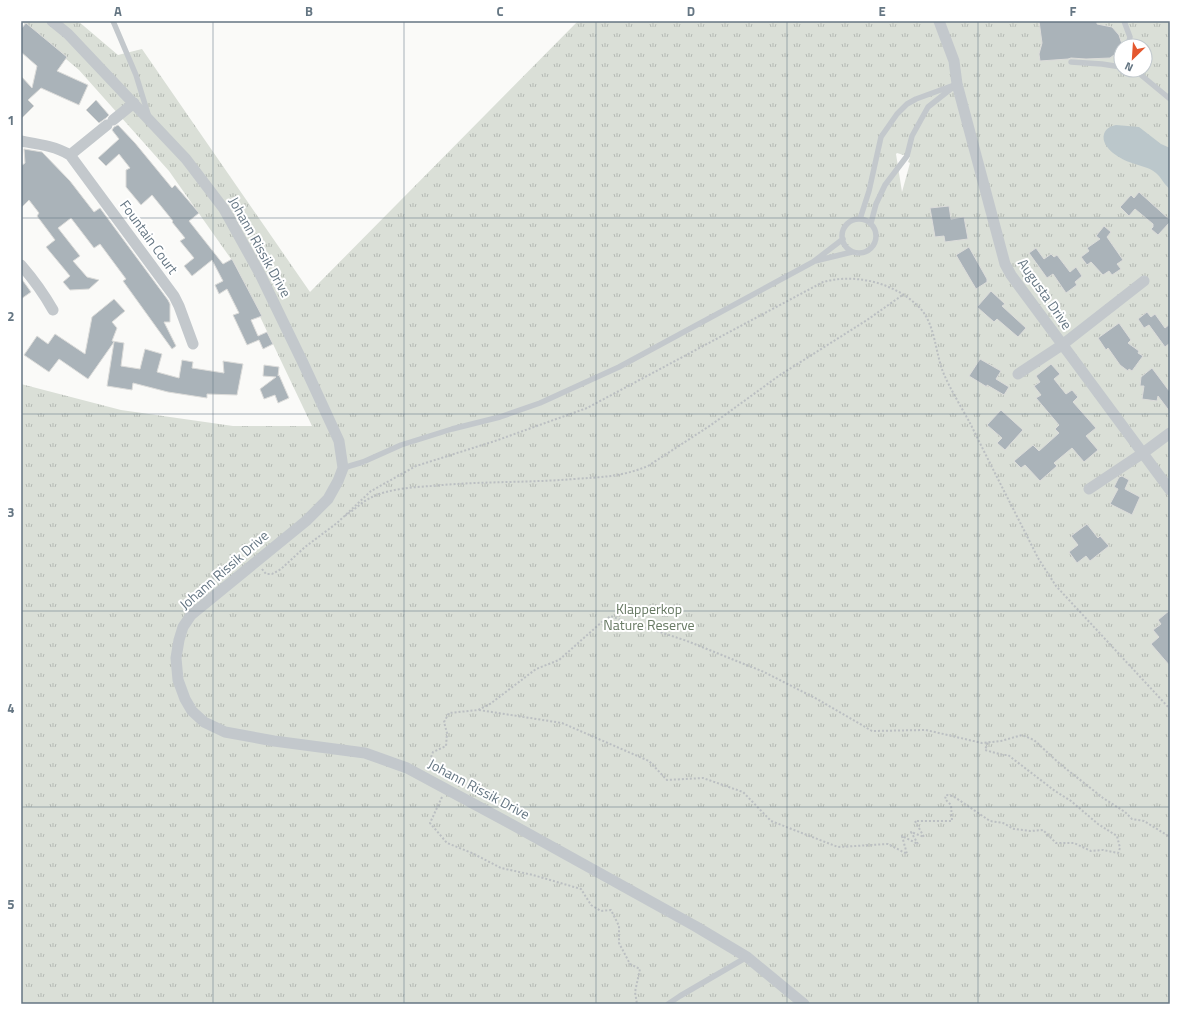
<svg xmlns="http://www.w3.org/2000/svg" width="1191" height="1025" font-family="'Titillium Web',sans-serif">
<defs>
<pattern id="grass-tufts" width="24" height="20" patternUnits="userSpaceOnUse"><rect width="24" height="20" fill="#dadfd7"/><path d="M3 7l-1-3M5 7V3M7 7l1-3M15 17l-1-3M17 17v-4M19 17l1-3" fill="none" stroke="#b4b9b4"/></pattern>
</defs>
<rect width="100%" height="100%" fill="#fafaf8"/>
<path fill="url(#grass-tufts)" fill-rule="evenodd" d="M 21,21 L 78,21 L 118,55 L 142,49 L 310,292 L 578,21 L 1170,21 L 1170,1004 L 21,1004 L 21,384 L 121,410 L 233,426 L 312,426 L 236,266 L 169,171 L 79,70 ZM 1121,46 L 1145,46 L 1145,70 L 1121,70 ZM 897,153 L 910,157 L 908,162 L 910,163 L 902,192 L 896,154 Z"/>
<path fill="#bbc7cb" d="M 1116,125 L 1139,127 L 1161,144 L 1170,148 L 1170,189 C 1164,185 1162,178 1156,173 C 1149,167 1140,166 1132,163 C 1122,160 1100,148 1104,134 C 1106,128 1111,126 1116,125 Z"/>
<path fill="#aab3b9" stroke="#dcdcda" d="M 1039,21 L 1097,21 L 1097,24 L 1112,27 L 1119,35 L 1122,44 L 1118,52 L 1110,58 L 1086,59 L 1071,58 L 1068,59 L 1040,61 L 1039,54 L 1042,43 Z
M 26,23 L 67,57 L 57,71 L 88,85 L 79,105 L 41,88 L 28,100 L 34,106 L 21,119 L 21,76 L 32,88 L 37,66 L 21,52 L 21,29 Z
M 96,100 L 109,115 L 106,118 L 99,123 L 86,110 Z
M 118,125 L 135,143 L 172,188 L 175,185 L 199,213 L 189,221 L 223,264 L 232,259 L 262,316 L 251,320 L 258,336 L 267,332 L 273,344 L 263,349 L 259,340 L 247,345 L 233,315 L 239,313 L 227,289 L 219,294 L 215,285 L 223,281 L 212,260 L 192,276 L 184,266 L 194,258 L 180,241 L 185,238 L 172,222 L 173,221 L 152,195 L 141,205 L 126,187 L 126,170 L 130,168 L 119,154 L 106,166 L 98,158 L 119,139 L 112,130 L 114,127 Z
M 24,149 L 42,152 L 70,181 L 94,212 L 100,208 L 168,300 L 170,304 L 170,322 L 164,322 L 176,346 L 172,349 L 123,281 L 126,279 L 100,244 L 94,248 L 71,218 L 58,228 L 80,256 L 73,261 L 87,277 L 99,280 L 89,289 L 70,290 L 63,282 L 70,276 L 46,247 L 55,240 L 37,216 L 39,213 L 29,200 L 21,208 L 21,166 L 25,163 Z
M 1139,192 L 1170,220 L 1170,222 L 1158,235 L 1151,229 L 1153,227 L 1153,224 L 1135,209 L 1129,216 L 1120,207 L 1131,195 L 1134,198 Z
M 949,206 L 951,219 L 964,217 L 968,239 L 945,242 L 944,236 L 935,237 L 930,208 Z
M 1104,226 L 1111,232 L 1107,237 L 1123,260 L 1117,264 L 1121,269 L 1112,275 L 1109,271 L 1103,275 L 1091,262 L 1087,265 L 1081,257 L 1089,251 L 1087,248 L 1100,239 L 1096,236 Z
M 969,247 L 987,279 L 987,282 L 976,289 L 956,255 Z
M 1036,248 L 1044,259 L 1051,254 L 1054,257 L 1057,255 L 1070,272 L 1076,267 L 1082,276 L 1075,282 L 1077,285 L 1066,293 L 1053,274 L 1047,278 L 1029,253 Z
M 21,278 L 31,292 L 21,299 Z
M 991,291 L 1005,304 L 1002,306 L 1026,328 L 1018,337 L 997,319 L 994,322 L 977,307 Z
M 114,299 L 125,311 L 112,322 L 117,328 L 112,341 L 124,343 L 121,366 L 140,369 L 145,349 L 162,354 L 157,372 L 179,378 L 182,360 L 193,362 L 192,368 L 224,373 L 223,361 L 243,364 L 237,395 L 207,394 L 207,398 L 168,392 L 133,383 L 132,390 L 107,386 L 114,342 L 88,379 L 59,359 L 49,372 L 24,355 L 37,336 L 48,344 L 55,334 L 85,354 L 92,317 Z
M 1147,312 L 1151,317 L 1155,314 L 1165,328 L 1170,324 L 1170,343 L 1165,347 L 1149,325 L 1144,328 L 1138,319 Z
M 1119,323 L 1131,340 L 1128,343 L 1139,351 L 1138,353 L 1143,356 L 1132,371 L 1129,369 L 1128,371 L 1120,365 L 1108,348 L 1106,350 L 1098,338 Z
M 980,359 L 1001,371 L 996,379 L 1009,387 L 1004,395 L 987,385 L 987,387 L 969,376 Z
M 1051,364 L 1060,374 L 1054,379 L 1066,394 L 1072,390 L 1078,397 L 1073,402 L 1096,428 L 1086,436 L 1098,450 L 1084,462 L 1072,448 L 1054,463 L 1057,466 L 1040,481 L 1025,465 L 1021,468 L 1014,461 L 1033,445 L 1039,451 L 1059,433 L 1055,429 L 1059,425 L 1036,398 L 1041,395 L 1034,386 L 1040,382 L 1036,376 Z
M 264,365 L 279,367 L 278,376 L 279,375 L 289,398 L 278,403 L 275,395 L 264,399 L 260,389 L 276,377 L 263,376 Z
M 1152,368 L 1170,392 L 1170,412 L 1158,396 L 1157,401 L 1142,399 L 1144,386 L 1140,386 L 1141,377 Z
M 1001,410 L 1023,430 L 1005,450 L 997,443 L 1002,438 L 987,425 Z
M 1122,476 L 1129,480 L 1125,489 L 1140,497 L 1132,515 L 1110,504 L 1118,489 L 1114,487 L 1119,477 Z
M 1087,524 L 1098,538 L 1100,536 L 1109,546 L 1090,561 L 1086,556 L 1077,563 L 1069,552 L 1078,545 L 1071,536 Z
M 1170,610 L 1170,666 L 1151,644 L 1159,637 L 1153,630 L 1161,624 L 1158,620 Z"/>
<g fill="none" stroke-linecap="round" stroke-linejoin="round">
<path stroke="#bbbfc2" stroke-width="2" stroke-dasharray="2 2" stroke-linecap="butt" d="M 345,516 C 354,510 363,501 372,497 C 389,489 413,487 432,486 C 479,481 527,483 574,479 C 602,477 621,477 648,466 L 711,425 L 780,375 L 867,320 L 904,294
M 262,569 L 266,574 L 272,574 L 281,569 L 305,547 L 337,523 L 371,491 L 416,466 L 495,441 L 587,408 L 823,282 C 856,273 895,283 919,307 C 935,323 935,351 943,372 C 950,389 962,408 971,425 C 993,470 1016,514 1038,558 L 1056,586 L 1170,709
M 479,710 L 562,723 L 649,761 L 667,780 L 703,778 L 743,792 L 771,821 L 838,847 L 888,844 L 907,854 L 902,836 L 918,844 L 911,832 L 924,837 L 915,821 L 952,821 L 951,805 L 945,799 L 946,795 L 953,796 L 990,821 L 1003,823 L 1014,829 L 1030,831 L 1043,830 L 1056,843 L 1074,843 L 1091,851 L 1103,850 L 1118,853 L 1120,848 L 1117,836 L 1098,824 L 1071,801 L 1055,791 L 1008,755 L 1003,755 L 985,750 L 988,742
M 431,769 L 431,757 L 433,752 L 446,746 L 447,733 L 444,722 L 449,713 L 478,710 L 490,704 L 536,669 L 559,660 L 603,621 L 611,616 L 631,624 L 648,628 L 687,641 L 764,672 L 817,699 L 872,731 L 926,730 L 982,743 L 1001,741 L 1022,735 L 1034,740 L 1060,764 L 1103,798 L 1125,812 L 1132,819 L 1144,821 L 1170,837
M 442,797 L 430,823 L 447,843 L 472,853 L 501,868 L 533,875 L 581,889 L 591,905 L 601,911 L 611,910 L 619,926 L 619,943 L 630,964 L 640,969 L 635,992 L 637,1004"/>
<path stroke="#c3c8cc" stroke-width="5.5" d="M 113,21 L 136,75 L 148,114
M 1124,21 L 1130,37 L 1128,46
M 1071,62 L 1102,64 L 1121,67
M 1120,67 L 1121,60
M 1135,70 L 1170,99
M 860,219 L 869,191 L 881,137 L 897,114 L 907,104 L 916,99 L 957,84
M842 236a17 17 0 1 1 34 0a17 17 0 1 1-34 0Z
M 871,223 L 876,204 L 885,185 L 907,156 L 912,136 L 928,107 L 952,88
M 815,261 L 852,252
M 343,468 L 363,462 L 401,445 L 452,429 L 500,417 L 540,403 L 619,367 L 813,262 L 843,239
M 668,1004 L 680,996 L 747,957"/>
<path stroke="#c3c8cc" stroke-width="11" d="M 52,21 L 68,34 L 186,159 L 224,209 L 260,274 L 304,365 L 339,441 L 343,468 L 338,481 L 328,499 L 306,521 L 191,615 L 183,627 L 179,640 L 176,658 L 178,680 L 185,699 L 192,711 L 204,722 L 225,732 L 274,741 L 365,753 L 407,768 L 511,824 L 695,926 L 747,957 L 804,1004
M 939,21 L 954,61 L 957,84 L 1005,264 L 1011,275 L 1170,490
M 113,120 L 134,103
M 21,141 C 38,144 55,146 70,155 L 174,296 L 179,306 L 193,344
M 70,155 L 107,125
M 21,265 C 34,280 44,294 53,310
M 1018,374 L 1062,345 L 1144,281
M 1089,489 L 1143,453 L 1170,433"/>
</g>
<path fill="none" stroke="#657683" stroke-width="1" stroke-opacity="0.55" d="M 213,21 L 213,1004M 404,21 L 404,1004M 596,21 L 596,1004M 787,21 L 787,1004M 978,21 L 978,1004M 21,218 L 1170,218M 21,414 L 1170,414M 21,611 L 1170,611M 21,807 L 1170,807"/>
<g text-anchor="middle" stroke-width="4" stroke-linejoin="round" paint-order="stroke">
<g font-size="14" fill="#657683" stroke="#fff">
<text transform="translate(149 237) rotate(54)" y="5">Fountain Court</text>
<text transform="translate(260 247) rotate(61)" y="5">Johann Rissik Drive</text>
<text transform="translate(1045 294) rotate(55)" y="5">Augusta Drive</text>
<text transform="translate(224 570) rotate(-41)" y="5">Johann Rissik Drive</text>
<text transform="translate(479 789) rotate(28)" y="5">Johann Rissik Drive</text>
</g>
<g font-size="14" fill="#687a64" stroke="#fff">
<text x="649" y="614">Klapperkop<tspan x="649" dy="16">Nature Reserve</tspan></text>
</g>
</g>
<rect width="1191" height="1025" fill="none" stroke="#ffffff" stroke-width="44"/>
<g transform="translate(1133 58) rotate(205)"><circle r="19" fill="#ffffff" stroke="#c1c8cd"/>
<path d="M0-3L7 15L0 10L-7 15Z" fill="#e4572e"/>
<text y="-6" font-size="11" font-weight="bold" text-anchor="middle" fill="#657683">N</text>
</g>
<rect x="22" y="22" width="1147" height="981" fill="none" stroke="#657683" stroke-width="1.5"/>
<g font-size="13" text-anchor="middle" font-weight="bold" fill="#657683">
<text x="118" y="16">A</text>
<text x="309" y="16">B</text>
<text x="500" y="16">C</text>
<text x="691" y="16">D</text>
<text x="882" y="16">E</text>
<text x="1073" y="16">F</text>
<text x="11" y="125">1</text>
<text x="11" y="321">2</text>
<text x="11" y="517">3</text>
<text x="11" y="713">4</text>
<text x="11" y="909">5</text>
</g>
</svg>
